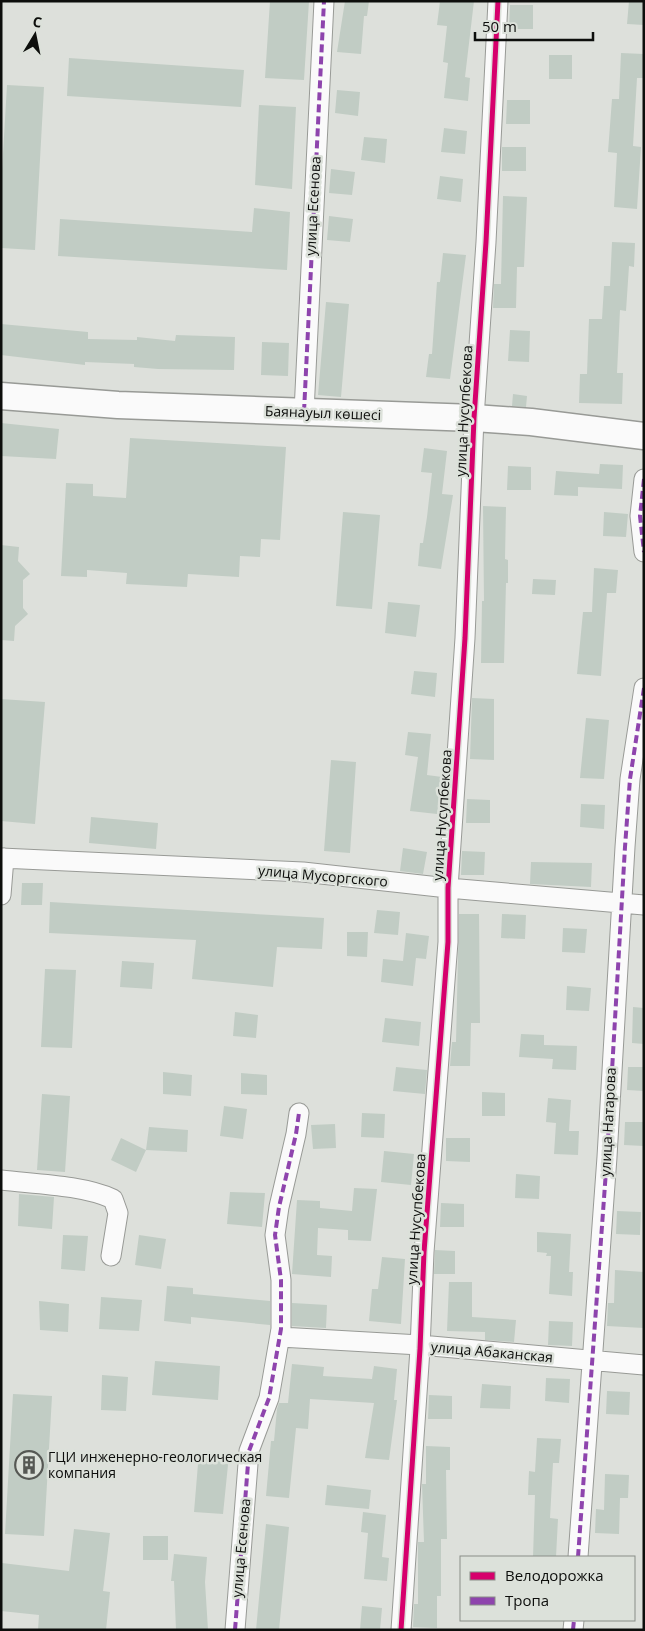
<svg xmlns="http://www.w3.org/2000/svg" width="645" height="1631" font-family="'Open Sans',sans-serif">
<rect width="100%" height="100%" fill="#dde0db"/>
<path fill="#c1ccc4" d="M 270,1 L 309,1 L 304,80 L 265,78 Z
M 345,1 L 369,1 L 367,16 L 364,16 L 361,54 L 337,52 Z
M 440,1 L 474,1 L 465,77 L 470,78 L 468,101 L 444,98 L 448,63 L 443,62 L 447,26 L 437,25 Z
M 629,1 L 644,2 L 644,25 L 627,24 Z
M 510,5 L 533,5 L 533,29 L 509,29 Z
M 621,53 L 644,54 L 644,78 L 637,78 L 633,146 L 641,147 L 637,209 L 614,207 L 617,153 L 608,152 L 612,99 L 619,99 Z
M 549,55 L 572,55 L 572,79 L 549,79 Z
M 69,58 L 244,70 L 241,107 L 67,96 Z
M 7,85 L 44,87 L 35,250 L 1,248 L 1,188 Z
M 337,90 L 360,92 L 358,116 L 335,113 Z
M 507,100 L 530,100 L 530,124 L 506,124 Z
M 259,105 L 296,107 L 292,189 L 255,185 Z
M 444,128 L 467,131 L 465,154 L 441,152 Z
M 364,137 L 387,139 L 385,163 L 361,160 Z
M 502,147 L 526,147 L 526,171 L 502,171 Z
M 331,169 L 355,172 L 352,195 L 329,193 Z
M 440,176 L 463,179 L 461,202 L 437,199 Z
M 503,196 L 527,197 L 524,267 L 517,267 L 516,308 L 493,308 L 494,284 L 501,284 Z
M 254,208 L 290,212 L 287,270 L 58,256 L 60,219 L 252,232 Z
M 329,216 L 353,219 L 350,242 L 327,240 Z
M 612,242 L 635,243 L 634,267 L 629,266 L 626,311 L 620,310 L 617,373 L 623,373 L 622,404 L 579,403 L 580,374 L 587,374 L 589,319 L 602,319 L 604,286 L 610,286 Z
M 443,253 L 466,255 L 450,379 L 426,377 L 429,354 L 432,354 L 437,282 L 440,282 Z
M 326,302 L 349,304 L 341,397 L 318,395 Z
M 1,324 L 88,332 L 88,339 L 137,340 L 137,337 L 175,341 L 176,335 L 235,337 L 234,370 L 158,369 L 134,367 L 134,364 L 85,362 L 85,365 L 1,355 Z
M 510,330 L 530,331 L 529,362 L 508,361 Z
M 262,342 L 289,343 L 288,376 L 261,375 Z
M 513,394 L 527,396 L 526,407 L 512,406 Z
M 1,423 L 59,429 L 56,459 L 1,456 Z
M 130,438 L 286,447 L 280,540 L 261,539 L 260,557 L 240,556 L 239,577 L 188,574 L 187,587 L 126,584 L 127,573 L 87,570 L 87,577 L 61,576 L 66,483 L 93,484 L 93,496 L 126,498 Z
M 424,448 L 447,451 L 442,494 L 453,495 L 441,569 L 418,566 L 420,543 L 423,543 L 427,517 L 432,473 L 421,472 Z
M 600,464 L 623,465 L 622,489 L 578,487 L 578,496 L 554,495 L 556,471 L 599,474 Z
M 508,466 L 531,467 L 531,490 L 507,490 Z
M 483,506 L 506,507 L 505,559 L 508,560 L 508,583 L 506,583 L 504,663 L 481,663 L 482,601 L 484,601 Z
M 343,512 L 380,515 L 372,609 L 336,606 Z
M 604,512 L 628,514 L 626,537 L 603,536 Z
M 1,545 L 19,547 L 18,561 L 30,574 L 23,580 L 23,608 L 28,614 L 15,626 L 14,641 L 1,640 Z
M 594,568 L 618,570 L 616,593 L 607,593 L 601,676 L 577,674 L 583,612 L 592,612 Z
M 533,579 L 556,580 L 555,595 L 532,594 Z
M 388,602 L 420,605 L 416,637 L 385,633 Z
M 414,671 L 437,673 L 435,697 L 411,694 Z
M 472,698 L 494,699 L 494,760 L 470,759 Z
M 1,699 L 45,702 L 35,824 L 1,821 Z
M 586,718 L 609,720 L 604,779 L 580,778 Z
M 408,732 L 431,734 L 427,775 L 442,777 L 437,814 L 410,811 L 418,757 L 405,755 Z
M 331,760 L 356,762 L 350,853 L 324,851 Z
M 467,799 L 490,800 L 490,823 L 466,823 Z
M 581,804 L 605,805 L 604,829 L 580,827 Z
M 91,817 L 158,823 L 156,849 L 89,843 Z
M 403,848 L 427,852 L 423,874 L 400,871 Z
M 462,851 L 485,852 L 484,875 L 461,875 Z
M 531,862 L 592,863 L 591,887 L 530,884 Z
M 22,883 L 43,883 L 42,905 L 21,905 Z
M 50,902 L 324,918 L 322,949 L 277,947 L 273,987 L 192,979 L 196,940 L 49,933 Z
M 377,910 L 400,912 L 398,935 L 374,933 Z
M 459,914 L 479,914 L 480,1023 L 471,1023 L 470,1066 L 450,1066 L 452,1042 L 456,1042 Z
M 502,914 L 526,915 L 525,939 L 501,938 Z
M 563,928 L 587,929 L 585,953 L 562,952 Z
M 347,932 L 368,932 L 367,957 L 347,956 Z
M 406,933 L 429,936 L 426,959 L 416,958 L 413,986 L 381,982 L 383,959 L 403,961 Z
M 122,961 L 154,963 L 152,989 L 120,987 Z
M 45,969 L 76,970 L 72,1048 L 41,1047 Z
M 567,986 L 591,988 L 589,1011 L 566,1010 Z
M 633,1007 L 644,1008 L 644,1044 L 632,1043 Z
M 235,1012 L 258,1015 L 256,1038 L 233,1036 Z
M 385,1018 L 421,1022 L 419,1046 L 382,1042 Z
M 521,1034 L 544,1035 L 544,1045 L 577,1046 L 576,1070 L 552,1069 L 553,1059 L 519,1057 Z
M 396,1067 L 427,1070 L 425,1094 L 393,1091 Z
M 628,1067 L 644,1067 L 644,1091 L 627,1090 Z
M 163,1072 L 192,1075 L 191,1096 L 163,1094 Z
M 241,1073 L 267,1075 L 267,1095 L 241,1094 Z
M 482,1092 L 505,1093 L 505,1116 L 482,1116 Z
M 42,1094 L 70,1096 L 65,1172 L 37,1170 Z
M 548,1098 L 571,1100 L 569,1131 L 579,1131 L 578,1155 L 554,1154 L 556,1123 L 546,1122 Z
M 224,1106 L 247,1109 L 243,1139 L 220,1136 Z
M 362,1113 L 385,1114 L 384,1138 L 361,1137 Z
M 625,1122 L 644,1122 L 644,1146 L 624,1145 Z
M 335,1124 L 336,1148 L 313,1149 L 311,1125 Z
M 149,1127 L 188,1130 L 187,1152 L 146,1150 Z
M 121,1138 L 146,1150 L 136,1172 L 111,1160 Z
M 446,1138 L 470,1138 L 470,1162 L 446,1161 Z
M 384,1151 L 414,1154 L 411,1185 L 381,1182 Z
M 516,1174 L 540,1176 L 539,1199 L 515,1198 Z
M 354,1188 L 377,1189 L 371,1241 L 348,1240 L 348,1230 L 318,1228 L 317,1255 L 332,1256 L 331,1277 L 292,1274 L 297,1200 L 320,1201 L 320,1208 L 352,1211 Z
M 230,1192 L 265,1193 L 262,1227 L 227,1224 Z
M 19,1194 L 54,1197 L 52,1229 L 18,1226 Z
M 441,1203 L 464,1204 L 464,1227 L 440,1227 Z
M 617,1211 L 641,1212 L 640,1235 L 616,1234 Z
M 537,1232 L 571,1234 L 569,1272 L 573,1272 L 572,1296 L 549,1294 L 551,1256 L 546,1256 L 547,1253 L 537,1252 Z
M 63,1235 L 88,1236 L 85,1271 L 61,1269 Z
M 139,1235 L 166,1239 L 161,1269 L 135,1265 Z
M 435,1250 L 455,1251 L 455,1274 L 434,1274 Z
M 382,1257 L 405,1259 L 401,1324 L 369,1321 L 372,1289 L 378,1289 Z
M 615,1270 L 644,1272 L 644,1328 L 607,1326 L 608,1303 L 614,1303 Z
M 449,1282 L 472,1282 L 472,1317 L 516,1320 L 514,1342 L 485,1340 L 485,1332 L 447,1331 Z
M 167,1286 L 193,1288 L 193,1294 L 270,1301 L 270,1325 L 191,1317 L 191,1324 L 164,1321 Z
M 101,1297 L 142,1300 L 139,1331 L 99,1329 Z
M 39,1301 L 69,1304 L 68,1332 L 40,1330 Z
M 292,1303 L 327,1305 L 326,1328 L 292,1326 Z
M 549,1321 L 573,1322 L 572,1346 L 548,1345 Z
M 155,1361 L 220,1366 L 218,1400 L 152,1395 Z
M 292,1364 L 324,1367 L 323,1376 L 372,1379 L 374,1366 L 397,1369 L 394,1400 L 397,1400 L 389,1460 L 365,1458 L 374,1403 L 310,1399 L 308,1429 L 296,1428 L 289,1498 L 266,1496 L 271,1441 L 274,1441 L 277,1409 L 279,1403 L 288,1403 Z
M 102,1375 L 128,1377 L 126,1411 L 101,1410 Z
M 546,1378 L 570,1379 L 569,1403 L 545,1401 Z
M 482,1384 L 511,1386 L 510,1409 L 480,1408 Z
M 607,1391 L 630,1392 L 629,1415 L 606,1414 Z
M 13,1394 L 52,1396 L 44,1536 L 5,1534 Z
M 429,1395 L 452,1396 L 452,1419 L 428,1419 Z
M 537,1438 L 561,1439 L 559,1463 L 553,1463 L 550,1518 L 558,1519 L 556,1557 L 533,1557 L 535,1495 L 528,1495 L 529,1471 L 535,1472 Z
M 426,1446 L 450,1447 L 450,1470 L 446,1470 L 447,1539 L 441,1539 L 441,1596 L 437,1596 L 437,1628 L 413,1627 L 414,1604 L 418,1604 L 418,1542 L 424,1542 L 422,1484 L 426,1484 Z
M 199,1452 L 229,1455 L 223,1514 L 194,1512 Z
M 605,1474 L 629,1475 L 628,1498 L 620,1498 L 619,1534 L 595,1533 L 596,1509 L 604,1510 Z
M 327,1485 L 371,1490 L 369,1509 L 325,1505 Z
M 363,1512 L 386,1515 L 382,1557 L 389,1558 L 387,1581 L 364,1579 L 368,1533 L 361,1532 Z
M 266,1524 L 289,1527 L 279,1630 L 256,1630 Z
M 74,1529 L 110,1533 L 103,1591 L 110,1592 L 106,1630 L 38,1630 L 39,1615 L 1,1611 L 2,1563 L 69,1571 Z
M 143,1536 L 168,1536 L 168,1560 L 143,1560 Z
M 174,1554 L 207,1557 L 205,1582 L 208,1630 L 176,1630 L 174,1581 L 171,1581 Z
M 362,1606 L 382,1608 L 380,1630 L 360,1630 Z"/>
<g fill="none" stroke-linecap="round" stroke-linejoin="round">
<defs>
<path id="street" d="M 304,412 L 324,1
M 644,479 L 640,516 L 644,552
M 1,858 L 303,872 L 448,888 L 644,905
M 1,895 L 4,858
M 1,1180 C 35,1184 83,1185 113,1199 L 118,1213 L 111,1256
M 280,1337 L 420,1345 L 644,1365
M 578,1557 L 607,1157 L 625,847 L 630,779 L 644,688
M 235,1630 L 249,1451 L 269,1398 L 281,1329 L 281,1280 L 275,1235 L 279,1207 L 296,1134 L 299,1113
M 401,1630 L 420,1349 L 424,1252 L 448,942 L 448,888 L 465,638 L 474,418 L 486,242 L 498,1
M 573,1630 L 574,1620"/>
<path id="secondary" d="M 1,396 L 118,405 L 474,418 L 531,422 L 644,436"/>
</defs>
<use href="#street" stroke="#989a96" stroke-width="21"/>
<use href="#secondary" stroke="#989a96" stroke-width="29"/>
<use href="#street" stroke="#fafafa" stroke-width="19"/>
<use href="#secondary" stroke="#fafafa" stroke-width="26"/>
<path stroke="#8e44ad" stroke-width="4" stroke-dasharray="8 4" stroke-linecap="butt" d="M 304,412 L 324,1
M 644,479 L 640,516 L 644,552
M 578,1557 L 607,1157 L 625,847 L 630,779 L 644,688
M 235,1630 L 249,1451 L 269,1398 L 281,1329 L 281,1280 L 275,1235 L 279,1207 L 296,1134 L 299,1113
M 573,1630 L 574,1620"/>
<defs>
<path id="cycleway" d="M 401,1630 L 420,1349 L 424,1252 L 448,942 L 448,888 L 465,638 L 474,418 L 486,242 L 498,1"/>
</defs>
<use href="#cycleway" stroke="#dce1da" stroke-width="8"/>
<use href="#cycleway" stroke="#d6006c" stroke-width="5"/>
</g>
<defs>
<symbol id="building-ring" viewBox="-11 -11 22 22"><circle r="9.5" fill="#dce1da" stroke="#565854" stroke-width="1.5"/><path d="M-4-6H4V6H1V3H-1V6H-4ZM-2.5-4.3h1.7v1.8h-1.7ZM.8-4.3h1.7v1.8H.8ZM-2.5-1h1.7V.8h-1.7ZM.8-1h1.7V.8H.8Z" fill="#565854"/></symbol>
</defs>
<g fill-rule="evenodd">
<use href="#building-ring" x="13" y="1449" width="32" height="32"/>
</g>
<g text-anchor="middle" stroke-width="5" stroke-linejoin="round" paint-order="stroke">
<g font-size="14" fill="#0d0e0c" stroke="#dce1da">
<text transform="translate(313 206) rotate(-87)" y="5">улица Есенова</text>
<text transform="translate(464 411) rotate(-87)" y="5">улица Нусупбекова</text>
<text transform="translate(323 413) rotate(2)" y="5">Баянауыл көшесі</text>
<text transform="translate(442 815) rotate(-86)" y="5">улица Нусупбекова</text>
<text transform="translate(323 876) rotate(5)" y="5">улица Мусоргского</text>
<text transform="translate(608 1122) rotate(-87)" y="5">улица Натарова</text>
<text transform="translate(416 1219) rotate(-86)" y="5">улица Нусупбекова</text>
<text transform="translate(492 1352) rotate(5)" y="5">улица Абаканская</text>
<text transform="translate(241 1548) rotate(-85)" y="5">улица Есенова</text>
</g>
<g font-size="14" fill="#0d0e0c" stroke="#dce1da" text-anchor="start">
<text x="48" y="1462">ГЦИ инженерно-геологическая<tspan x="48" dy="16">компания</tspan></text>
</g>
</g>
<rect width="645" height="1631" fill="none" stroke="#0d0e0c" stroke-width="5"/>
<rect x="460" y="1556" width="175" height="65" fill="#dce1da" stroke="#898d88"/>
<rect x="470" y="1572" width="25" height="8" fill="#d6006c" stroke="#898d88"/>
<text x="505" y="1581" font-size="15" fill="#0d0e0c">Велодорожка</text>
<rect x="470" y="1597" width="25" height="8" fill="#8e44ad" stroke="#898d88"/>
<text x="505" y="1606" font-size="15" fill="#0d0e0c">Тропа</text>
<g transform="translate(35 35) rotate(10)" stroke="#dce1da" stroke-width="4" paint-order="stroke">
<path d="M0-4L9 19L0 12L-9 19Z" fill="#0d0e0c"/>
<text y="-8" font-size="14" font-weight="bold" text-anchor="middle" fill="#0d0e0c">С</text>
</g>
<path d="M475 32v8h118v-8" fill="none" stroke="#0d0e0c" stroke-width="2.5"/>
<text x="482" y="32" font-size="15" fill="#0d0e0c" stroke="#dce1da" stroke-width="4" paint-order="stroke">50 m</text>
</svg>
